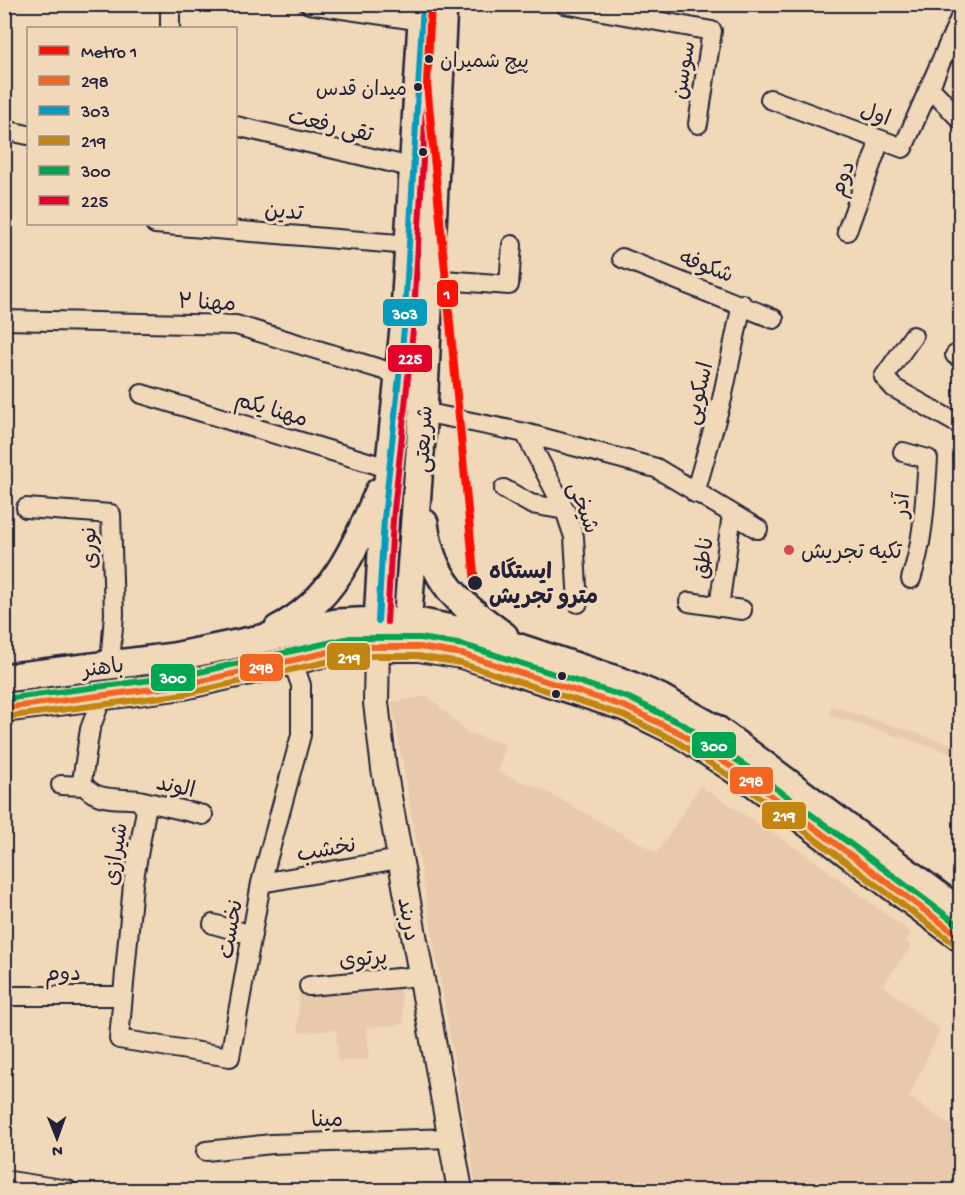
<svg xmlns="http://www.w3.org/2000/svg" width="965" height="1195" font-family="'Gochi Hand','Playpen Sans Arabic',sans-serif">
<rect width="100%" height="100%" fill="#f0d8b8"/>
<filter id="ink" filterUnits="userSpaceOnUse"><feTurbulence type="fractalNoise" baseFrequency=".0167" numOctaves="2"/><feDisplacementMap in="SourceGraphic" scale="12" xChannelSelector="R" yChannelSelector="G"/><feConvolveMatrix kernelMatrix="1 2 1 2 8 2 1 2 1" color-interpolation-filters="sRGB"/></filter>
<g filter="url(#ink)">
<path fill="#e8c9ac" d="M 428,696 L 468,733 L 505,744 L 498,772 L 545,791 L 657,853 L 700,786 L 804,853 L 911,933 L 906,941 L 911,946 L 883,985 L 940,1030 L 909,1097 L 960,1132 L 960,1190 L 477,1190 L 392,702 Z
M 831,706 L 960,747 L 960,756 L 830,715 Z
M 400,985 L 404,1024 L 367,1027 L 369,1059 L 338,1061 L 336,1030 L 298,1033 L 299,994 Z"/>
<g fill="none" stroke-linecap="round" stroke-linejoin="round">
<defs>
<path id="street" d="M 170,4 L 170,28
M 309,4 L 423,21
M 564,4 L 712,31 L 698,124
M 930,88 L 960,119
M 770,99 L 903,148 L 960,18
M 236,126 L 415,168
M 4,130 L 28,135
M 155,224 L 410,245
M 847,231 L 880,140
M 622,258 L 774,319
M 431,279 L 509,285 L 512,245
M 4,320 L 236,325 L 400,375
M 913,336 L 884,377 L 894,388 L 960,425
M 955,355 L 960,357
M 142,394 L 388,468
M 423,412 L 525,433 L 656,468 L 758,529
M 525,433 L 565,510 L 574,537 L 578,603
M 903,452 L 928,459 C 925,499 924,540 911,579
M 504,489 L 531,504 L 565,510
M 695,493 L 722,399 L 742,304
M 26,508 L 111,514 L 114,614 L 110,665
M 689,602 L 742,610
M 719,607 L 732,514
M 102,697 L 90,729 L 82,781 C 92,803 120,797 139,800 L 146,810 L 133,884 L 119,1039 L 230,1057 L 261,883 L 301,735 L 301,685 L 292,660
M 61,785 L 84,786
M 139,800 L 203,815
M 261,883 L 399,859
M 213,924 L 252,935
M 309,986 L 420,976
M 4,996 L 122,996
M 206,1151 L 272,1144 L 450,1138
M 4,1180 L 68,1190"/>
<path id="secondary" d="M 377,645 L 376,703 L 384,769 L 460,1190"/>
<path id="primary" d="M 424,523 C 431,581 459,603 504,636
M 278,629 C 334,600 355,547 379,492
M 377,638 L 384,519 L 404,329 L 423,4
M 406,639 L 423,412 L 443,4
M 4,678 L 174,657 L 337,623 L 378,621 L 422,623 L 480,635 L 622,682 L 660,698 L 717,730 L 960,912
M 4,708 L 184,685 L 351,647 L 419,647 L 462,654 L 626,707 L 680,733 L 748,778 L 960,937"/>
</defs>
<use href="#street" stroke="#22223b" stroke-width="22"/>
<use href="#secondary" stroke="#22223b" stroke-width="28"/>
<use href="#primary" stroke="#22223b" stroke-width="32"/>
<use href="#street" stroke="#f0d8b8" stroke-width="18"/>
<use href="#secondary" stroke="#f0d8b8" stroke-width="24"/>
<use href="#primary" stroke="#f0d8b8" stroke-width="27"/>
<defs>
<path id="bus-1" d="M 4,708 L 184,685 L 351,647 L 419,647 L 462,654 L 626,707 L 680,733 L 748,778 L 960,937"/>
<path id="bus-2" d="M 378,621 L 384,519 L 404,329 L 423,4"/>
<path id="bus-3" d="M 5,717 L 185,694 L 352,656 L 418,656 L 460,663 L 623,715 L 676,741 L 743,785 L 955,944"/>
<path id="bus-4" d="M 4,699 L 182,676 L 350,638 L 420,638 L 464,645 L 629,698 L 684,725 L 753,771 L 960,926"/>
<path id="bus-5" d="M 387,622 L 393,520 L 413,330 L 432,5"/>
</defs>
<use href="#bus-1" stroke="#f0d8b8" stroke-width="10"/>
<use href="#bus-2" stroke="#f0d8b8" stroke-width="10"/>
<use href="#bus-3" stroke="#f0d8b8" stroke-width="10"/>
<use href="#bus-4" stroke="#f0d8b8" stroke-width="10"/>
<use href="#bus-5" stroke="#f0d8b8" stroke-width="10"/>
<use href="#bus-1" stroke="#f26522" stroke-width="6"/>
<use href="#bus-2" stroke="#039cbf" stroke-width="6"/>
<use href="#bus-3" stroke="#c2850f" stroke-width="6"/>
<use href="#bus-4" stroke="#00a651" stroke-width="6"/>
<use href="#bus-5" stroke="#e4002b" stroke-width="6"/>
<defs>
<path id="metro-1" d="M 431,4 L 427,84 L 475,583"/>
</defs>
<use href="#metro-1" stroke="#f0d8b8" stroke-width="12"/>
<use href="#metro-1" stroke="#ff0f04" stroke-width="8"/>
</g>
</g>
<g fill="#22223b" stroke="#f0d8b8" stroke-width="2">
<circle cx="429" cy="59" r="5"/>
<circle cx="418" cy="87" r="5"/>
<circle cx="423" cy="152" r="5"/>
<circle cx="475" cy="583" r="8"/>
<circle cx="562" cy="676" r="5"/>
<circle cx="556" cy="694" r="5"/>
</g>
<circle fill="#d1495b" stroke="#f0d8b8" stroke-width="2" cx="789" cy="550" r="6"/>
<g text-anchor="middle" stroke-width="6" stroke-linejoin="round" paint-order="stroke">
<g font-size="20" fill="#22223b" stroke="#f0d8b8" text-anchor="start">
<text x="440" y="67">پیچ شمیران</text>
<text x="407" y="95" text-anchor="end">میدان قدس</text>
</g>
<g font-size="22" fill="#22223b" stroke="#f0d8b8">
<text transform="translate(682 70) rotate(-81)" y="8">سوسن</text>
<text transform="translate(876 113) rotate(20)" y="8">اول</text>
<text transform="translate(331 124) rotate(13)" y="8">تقی رفعت</text>
<text transform="translate(841 178) rotate(-70)" y="8">دوم</text>
<text transform="translate(284 210) rotate(5)" y="8">تدین</text>
<text transform="translate(707 265) rotate(21)" y="8">شکوفه</text>
<text transform="translate(207 301) rotate(3)" y="8">مهنا ۲</text>
<text transform="translate(697 393) rotate(-76)" y="8">اسکویی</text>
<text transform="translate(272 408) rotate(17)" y="8">مهنا یکم</text>
<text transform="translate(422 439) rotate(-87)" y="8">شریعتی</text>
<text transform="translate(900 505) rotate(-85)" y="8">آذر</text>
<text transform="translate(585 507) rotate(70)" y="8">شیخی</text>
<text transform="translate(88 548) rotate(-92)" y="8">نوری</text>
<text transform="translate(702 558) rotate(-82)" y="8">ناطق</text>
<text transform="translate(103 666) rotate(-7)" y="8">باهنر</text>
<text transform="translate(176 785) rotate(13)" y="8">الوند</text>
<text transform="translate(326 848) rotate(-10)" y="8">نخشب</text>
<text transform="translate(114 854) rotate(-81)" y="8">شیرازی</text>
<text transform="translate(410 919) rotate(80)" y="8">دربند</text>
<text transform="translate(229 929) rotate(-80)" y="8">نخست</text>
<text transform="translate(363 957) rotate(-5)" y="8">پرتوی</text>
<text x="63" y="980">دوم</text>
<text transform="translate(327 1118) rotate(-2)" y="8">مینا</text>
</g>
<g font-size="22" fill="#22223b" stroke="#f0d8b8" text-anchor="start">
<text x="801" y="558">تکیه تجریش</text>
</g>
<g font-size="22" font-weight="bold" fill="#22223b" stroke="#f0d8b8" text-anchor="start">
<text x="489" y="578">ایستگاه<tspan x="489" dy="25">مترو تجریش</tspan></text>
</g>
</g>
<g stroke="#f0d8b8" stroke-width="2">
<rect x="436" y="279" width="23" height="29" rx="6" fill="#ff0f04"/>
<rect x="382" y="298" width="46" height="29" rx="6" fill="#039cbf"/>
<rect x="387" y="344" width="46" height="29" rx="6" fill="#e4002b"/>
<rect x="326" y="642" width="45" height="29" rx="6" fill="#c2850f"/>
<rect x="239" y="653" width="45" height="29" rx="6" fill="#f26522"/>
<rect x="150" y="663" width="46" height="29" rx="6" fill="#00a651"/>
<rect x="691" y="731" width="46" height="28" rx="6" fill="#00a651"/>
<rect x="729" y="766" width="45" height="29" rx="6" fill="#f26522"/>
<rect x="761" y="801" width="46" height="29" rx="6" fill="#c2850f"/>
</g>
<g font-size="16" text-anchor="middle" font-weight="bold" fill="#fff">
<text x="447" y="299">1</text>
<text x="405" y="319">303</text>
<text x="410" y="364">225</text>
<text x="349" y="663">219</text>
<text x="261" y="673">298</text>
<text x="173" y="683">300</text>
<text x="714" y="751">300</text>
<text x="751" y="786">298</text>
<text x="784" y="821">219</text>
</g>
<rect width="965" height="1195" fill="none" stroke="#f0d8b8" stroke-width="24"/>
<rect x="12" y="12" width="941" height="1171" fill="none" stroke="#22223b" stroke-width="2" filter="url(#ink)"/>
<rect x="27" y="27" width="210" height="198" fill="#f0d8b8" stroke="#9e8f86" stroke-width="1.5"/>
<rect x="39" y="46" width="30" height="9" fill="#ff0f04" stroke="#9e8f86" stroke-width="1.5"/>
<text x="81" y="57" font-size="18" fill="#22223b">Metro 1</text>
<rect x="39" y="76" width="30" height="9" fill="#f26522" stroke="#9e8f86" stroke-width="1.5"/>
<text x="81" y="87" font-size="18" fill="#22223b">298</text>
<rect x="39" y="106" width="30" height="9" fill="#039cbf" stroke="#9e8f86" stroke-width="1.5"/>
<text x="81" y="117" font-size="18" fill="#22223b">303</text>
<rect x="39" y="136" width="30" height="9" fill="#c2850f" stroke="#9e8f86" stroke-width="1.5"/>
<text x="81" y="147" font-size="18" fill="#22223b">219</text>
<rect x="39" y="166" width="30" height="9" fill="#00a651" stroke="#9e8f86" stroke-width="1.5"/>
<text x="81" y="177" font-size="18" fill="#22223b">300</text>
<rect x="39" y="196" width="30" height="9" fill="#e4002b" stroke="#9e8f86" stroke-width="1.5"/>
<text x="81" y="207" font-size="18" fill="#22223b">225</text>
<g transform="translate(57 1138) rotate(179)" stroke="#f0d8b8" stroke-width="4.5" paint-order="stroke">
<path d="M0-4.5L10 22L0 15L-10 22Z" fill="#22223b"/>
<text y="-9" font-size="16" font-weight="bold" text-anchor="middle" fill="#22223b">N</text>
</g>
</svg>
